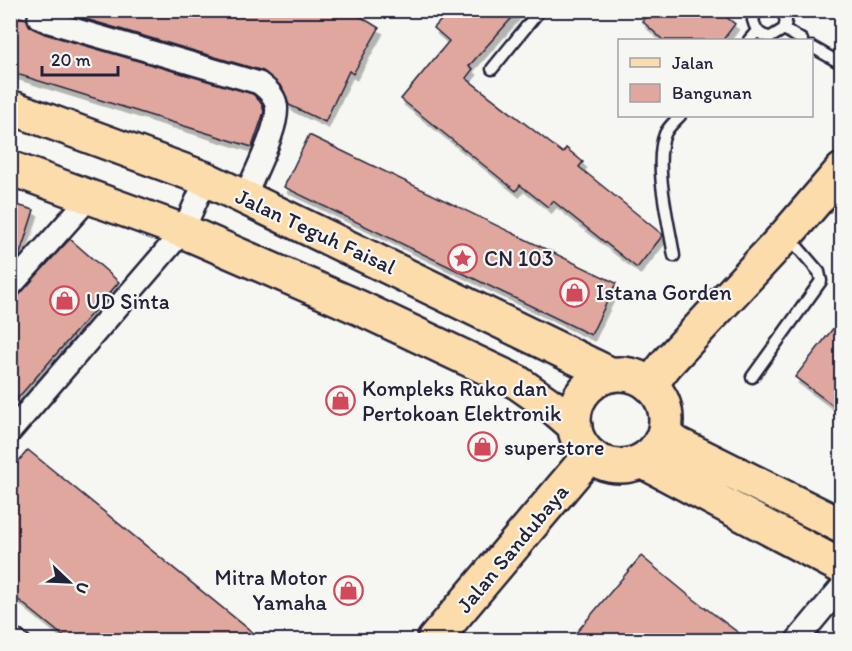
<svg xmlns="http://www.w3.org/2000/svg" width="852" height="651" font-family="Itim,sans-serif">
<defs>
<filter id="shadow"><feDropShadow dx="3.5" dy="6" stdDeviation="0" flood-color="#0004"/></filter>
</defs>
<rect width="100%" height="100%" fill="#f6f6f2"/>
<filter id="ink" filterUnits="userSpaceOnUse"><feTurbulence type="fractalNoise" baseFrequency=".0167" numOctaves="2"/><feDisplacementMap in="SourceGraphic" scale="12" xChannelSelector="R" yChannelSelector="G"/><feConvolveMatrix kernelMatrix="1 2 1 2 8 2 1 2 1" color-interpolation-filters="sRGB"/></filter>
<g filter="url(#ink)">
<path fill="#e0a79e" stroke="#22223b" stroke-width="1.5" filter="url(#shadow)" d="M 55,10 L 350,10 L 379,28 L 353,74 L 349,71 L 325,122 L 289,105 L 282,87 L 263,71 Z
M 450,10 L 519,10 L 469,66 L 473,69 L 466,78 L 563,153 L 566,148 L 583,162 L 579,167 L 663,235 L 637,268 L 553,201 L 548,207 L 520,185 L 516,191 L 401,99 L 449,41 L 434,28 Z
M 652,10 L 717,10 L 735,24 L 723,40 L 663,40 L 642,21 Z
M 10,14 L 27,19 L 30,27 L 45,34 L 253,94 L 262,104 L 264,112 L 252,147 L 10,72 Z
M 309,135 L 616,283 L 591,335 L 284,187 Z
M 10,203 L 34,210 L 19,257 L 10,267 Z
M 70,239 L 119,282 L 10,407 L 10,303 Z
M 842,317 L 842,412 L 795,377 Z
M 28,450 L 262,640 L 68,640 L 10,593 L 10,471 Z
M 641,556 L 687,594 L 748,640 L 570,640 Z"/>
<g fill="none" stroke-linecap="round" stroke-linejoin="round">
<defs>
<path id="lane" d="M 757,10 L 753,20 C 756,31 760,36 771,37 L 784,29 L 786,21 L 782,10
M 784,29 L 802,40
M 749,40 L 757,31
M 812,47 L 842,64
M 492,69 L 540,10
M 674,256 C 669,223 653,164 665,134 C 668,127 675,121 680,116
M 752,377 L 821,281 L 819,272 L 789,237
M 10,631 L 24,640"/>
<path id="street" d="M 40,10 L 39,18 L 49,22 L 259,83 C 266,89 274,94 276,104 C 281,124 253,176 245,197
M 10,287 L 90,197
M 10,432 L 183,231 L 206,179
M 797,640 L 842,586"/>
<path id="primary" d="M 650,385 L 667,363 L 787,234 L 842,170"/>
<path id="highway" d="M 10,107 L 206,179 L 612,375
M 10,168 L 183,231 L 360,308 L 517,382 L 554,408 L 575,426
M574 420a46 46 0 1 1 92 0a46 46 0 1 1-92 0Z
M 663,437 L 842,526
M 642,461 L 842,567
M 434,640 L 590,455"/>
</defs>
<use href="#lane" stroke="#22223b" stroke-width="15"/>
<use href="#street" stroke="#22223b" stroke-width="26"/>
<use href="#primary" stroke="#22223b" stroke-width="38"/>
<use href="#highway" stroke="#22223b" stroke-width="38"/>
<use href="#lane" stroke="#f6f6f2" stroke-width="10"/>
<use href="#street" stroke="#f6f6f2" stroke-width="21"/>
<use href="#primary" stroke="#fddcac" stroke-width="33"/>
<use href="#highway" stroke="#fddcac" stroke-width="33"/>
</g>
</g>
<defs>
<symbol id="sight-ring" viewBox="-11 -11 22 22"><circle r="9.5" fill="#f6f6f2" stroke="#d1495b" stroke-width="1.5"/><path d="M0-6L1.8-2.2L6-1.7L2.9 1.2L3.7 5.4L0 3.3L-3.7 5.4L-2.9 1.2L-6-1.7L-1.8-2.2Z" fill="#d1495b"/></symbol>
<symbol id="shop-ring" viewBox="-11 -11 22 22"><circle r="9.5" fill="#f6f6f2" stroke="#d1495b" stroke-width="1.5"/><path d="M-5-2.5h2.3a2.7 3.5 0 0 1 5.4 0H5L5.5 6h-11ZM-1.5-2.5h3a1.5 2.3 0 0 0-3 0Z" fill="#d1495b"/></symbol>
</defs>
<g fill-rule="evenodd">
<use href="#sight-ring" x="446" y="242" width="33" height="33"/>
<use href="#shop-ring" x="558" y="276" width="33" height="33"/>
<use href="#shop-ring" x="48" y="284" width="33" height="33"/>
<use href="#shop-ring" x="324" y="384" width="33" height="33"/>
<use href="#shop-ring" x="466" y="430" width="33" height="33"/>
<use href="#shop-ring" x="332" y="574" width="33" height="33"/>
</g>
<g text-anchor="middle" stroke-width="4.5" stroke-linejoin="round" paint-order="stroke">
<g font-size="22" fill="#22223b" stroke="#f6f6f2">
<text transform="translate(316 231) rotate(25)" y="8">Jalan Teguh Faisal</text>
<text transform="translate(512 548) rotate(-50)" y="8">Jalan Sandubaya</text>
</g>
<g font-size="22" fill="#22223b" stroke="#f6f6f2" text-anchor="start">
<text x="484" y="266">CN 103</text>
<text x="596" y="300">Istana Gorden</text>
<text x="86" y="309">UD Sinta</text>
<text x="362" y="396">Kompleks Ruko dan<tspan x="362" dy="25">Pertokoan Elektronik</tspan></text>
<text x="504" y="455">superstore</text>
<text x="327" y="585" text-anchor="end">Mitra Motor<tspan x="327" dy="25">Yamaha</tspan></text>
</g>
</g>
<rect width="852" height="651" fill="none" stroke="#f6f6f2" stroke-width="36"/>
<rect x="18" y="18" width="816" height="615" fill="none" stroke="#22223b" stroke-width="2" filter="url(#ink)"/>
<rect x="618" y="39" width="195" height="78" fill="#f6f6f2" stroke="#a1a1a9" stroke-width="1.5"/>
<rect x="630" y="58" width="30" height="9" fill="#fddcac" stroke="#a1a1a9" stroke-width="1.5"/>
<text x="672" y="69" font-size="18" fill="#22223b">Jalan</text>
<rect x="630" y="84" width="30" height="18" fill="#e0a79e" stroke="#a1a1a9" stroke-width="1.5"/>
<text x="672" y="99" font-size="18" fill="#22223b">Bangunan</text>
<g transform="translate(69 582) rotate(113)" stroke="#f6f6f2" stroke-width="4.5" paint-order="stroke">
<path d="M0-4.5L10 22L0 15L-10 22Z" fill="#22223b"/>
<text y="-9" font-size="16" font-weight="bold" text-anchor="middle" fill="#22223b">U</text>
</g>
<path d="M42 66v9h76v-9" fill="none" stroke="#22223b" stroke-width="3"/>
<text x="51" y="66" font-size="18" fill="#22223b" stroke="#f6f6f2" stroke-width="4.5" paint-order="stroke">20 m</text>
</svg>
